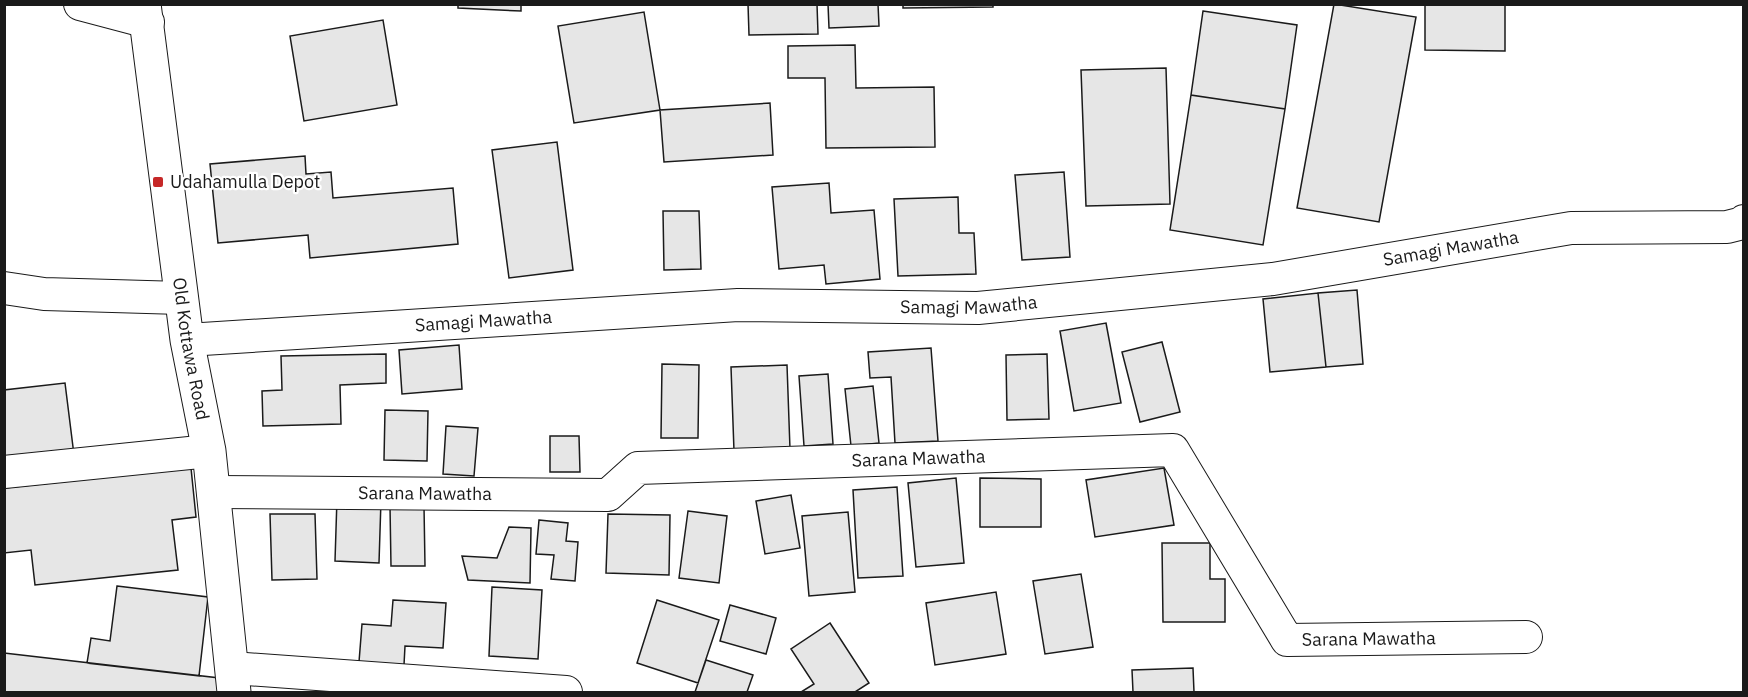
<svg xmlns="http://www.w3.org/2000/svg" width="1748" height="697" font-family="'IBM Plex Sans',sans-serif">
<rect width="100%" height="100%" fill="#fff"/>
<path fill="#e6e6e6" stroke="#1a1a1a" stroke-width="1.5" d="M 458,4 L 521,4 L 521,11 L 458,8 Z
M 748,4 L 817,4 L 818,34 L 749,35 Z
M 828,4 L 878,4 L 879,26 L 829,28 Z
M 903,4 L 993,4 L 993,7 L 903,8 Z
M 1334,4 L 1416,17 L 1379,222 L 1297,208 Z
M 1425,4 L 1505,4 L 1505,51 L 1425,50 Z
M 1203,11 L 1297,25 L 1285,109 L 1191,95 Z
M 644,12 L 660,110 L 574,123 L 558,26 Z
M 383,20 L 397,105 L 304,121 L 290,36 Z
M 855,45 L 856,88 L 934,87 L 935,147 L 826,148 L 825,78 L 788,78 L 788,46 Z
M 1166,68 L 1170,204 L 1086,206 L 1081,70 Z
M 1191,95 L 1285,109 L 1263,245 L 1170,230 Z
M 770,103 L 773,155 L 664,162 L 660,110 Z
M 557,142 L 573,270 L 509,278 L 492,150 Z
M 305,156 L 306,174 L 331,172 L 333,198 L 453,188 L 458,244 L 310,258 L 308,235 L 218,243 L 210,164 Z
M 1064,172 L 1070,257 L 1022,260 L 1015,175 Z
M 829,183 L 831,213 L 874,210 L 880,279 L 826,284 L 824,265 L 779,269 L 772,187 Z
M 958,197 L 959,233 L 974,233 L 976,274 L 898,276 L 894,199 Z
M 663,211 L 699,211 L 701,269 L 664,270 Z
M 1357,290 L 1363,364 L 1326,367 L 1318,293 Z
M 1318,293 L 1326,367 L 1270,372 L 1263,299 Z
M 1106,323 L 1121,403 L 1074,411 L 1060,331 Z
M 1162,342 L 1180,412 L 1140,422 L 1122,352 Z
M 459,345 L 462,389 L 402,394 L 399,350 Z
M 931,348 L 938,441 L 895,443 L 891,377 L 870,378 L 868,352 Z
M 386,354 L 386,383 L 340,385 L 341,424 L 263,426 L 262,391 L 282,390 L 281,356 Z
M 1047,354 L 1049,419 L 1007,420 L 1006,355 Z
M 662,364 L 699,365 L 698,438 L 661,438 Z
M 787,365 L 790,449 L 734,451 L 731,367 Z
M 828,374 L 833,444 L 804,446 L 799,376 Z
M 65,383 L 74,455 L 4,462 L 4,390 Z
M 873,386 L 879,443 L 851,446 L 845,389 Z
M 385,410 L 428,411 L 427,461 L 384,460 Z
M 446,426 L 478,428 L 474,476 L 443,474 Z
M 550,436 L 579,436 L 580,472 L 550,472 Z
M 191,468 L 196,517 L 172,520 L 178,570 L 35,585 L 31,550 L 4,553 L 4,488 Z
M 1164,468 L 1174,525 L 1095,537 L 1086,480 Z
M 956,478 L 964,563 L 916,567 L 908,483 Z
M 980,478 L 1041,479 L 1041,527 L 980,527 Z
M 897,487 L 903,576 L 858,578 L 853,490 Z
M 791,495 L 800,548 L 765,554 L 756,501 Z
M 337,498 L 381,500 L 379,563 L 335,561 Z
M 390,506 L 424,506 L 425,566 L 391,566 Z
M 688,511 L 727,516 L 719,583 L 679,578 Z
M 848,512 L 855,592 L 809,596 L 802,516 Z
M 270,514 L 315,514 L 317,579 L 272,580 Z
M 608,514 L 670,515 L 669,575 L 606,573 Z
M 539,520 L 568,523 L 566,541 L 578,542 L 575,581 L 551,579 L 554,555 L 536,554 Z
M 509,527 L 531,528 L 530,583 L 468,580 L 462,556 L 497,558 Z
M 1162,543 L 1210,543 L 1210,579 L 1225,579 L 1225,622 L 1163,622 Z
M 1081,574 L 1093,647 L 1045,654 L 1033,581 Z
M 117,586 L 208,597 L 199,676 L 87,663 L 91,638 L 110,641 Z
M 492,587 L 542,590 L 538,659 L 489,656 Z
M 996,592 L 1006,654 L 935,665 L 926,603 Z
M 393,600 L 446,603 L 443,648 L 405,646 L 404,665 L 359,662 L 362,624 L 391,626 Z
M 657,600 L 719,620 L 698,683 L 637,663 Z
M 730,605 L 776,618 L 766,654 L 720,641 Z
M 830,623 L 869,683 L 855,692 L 801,692 L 814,684 L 791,649 Z
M 4,653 L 228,679 L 227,692 L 4,692 Z
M 706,660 L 753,675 L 747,692 L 695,692 Z
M 1193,668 L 1194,692 L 1133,692 L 1132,670 Z"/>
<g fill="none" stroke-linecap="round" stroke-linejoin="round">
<defs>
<g id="minor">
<path d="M 80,4 L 148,22"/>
<path d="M 4,288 L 44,294 L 181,298"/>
<path id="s1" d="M 187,340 L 738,305 L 978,308 L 1273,279 L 1571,228 L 1727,227 L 1743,223 L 1744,221"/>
<path d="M 4,472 L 209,451"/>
<path id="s2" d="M 213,492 L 608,495 L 638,468 L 1173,450 L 1287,640 L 1526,637"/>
<path d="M 232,668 L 566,692"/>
</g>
<g id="major">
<path id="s3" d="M 144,4 L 187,340 L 209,451 L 234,692"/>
</g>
</defs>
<use href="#minor" stroke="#1a1a1a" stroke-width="34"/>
<use href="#major" stroke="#1a1a1a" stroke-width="35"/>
<use href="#minor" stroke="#fff" stroke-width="32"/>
<use href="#major" stroke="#fff" stroke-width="33"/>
</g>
<rect fill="#c62828" stroke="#fff" stroke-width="2" x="152" y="176" width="12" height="12" rx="3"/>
<g text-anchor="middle" stroke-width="4.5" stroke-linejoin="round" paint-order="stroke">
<g font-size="18" fill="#1a1a1a" stroke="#fff" text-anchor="start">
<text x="170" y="188">Udahamulla Depot</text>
</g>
<g font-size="18" fill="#1a1a1a" stroke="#fff">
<text dy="6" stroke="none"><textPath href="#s1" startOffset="1269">Samagi Mawatha</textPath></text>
<text dy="6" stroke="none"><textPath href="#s1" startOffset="783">Samagi Mawatha</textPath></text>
<text dy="6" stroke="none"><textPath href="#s1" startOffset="297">Samagi Mawatha</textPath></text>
<text dy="6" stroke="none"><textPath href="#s3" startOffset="348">Old Kottawa Road</textPath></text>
<text dy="6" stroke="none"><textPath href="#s2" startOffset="716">Sarana Mawatha</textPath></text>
<text dy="6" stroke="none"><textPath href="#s2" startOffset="212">Sarana Mawatha</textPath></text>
<text dy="6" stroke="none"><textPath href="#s2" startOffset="1274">Sarana Mawatha</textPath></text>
</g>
</g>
<rect width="1748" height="697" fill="none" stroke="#1a1a1a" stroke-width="12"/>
</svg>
